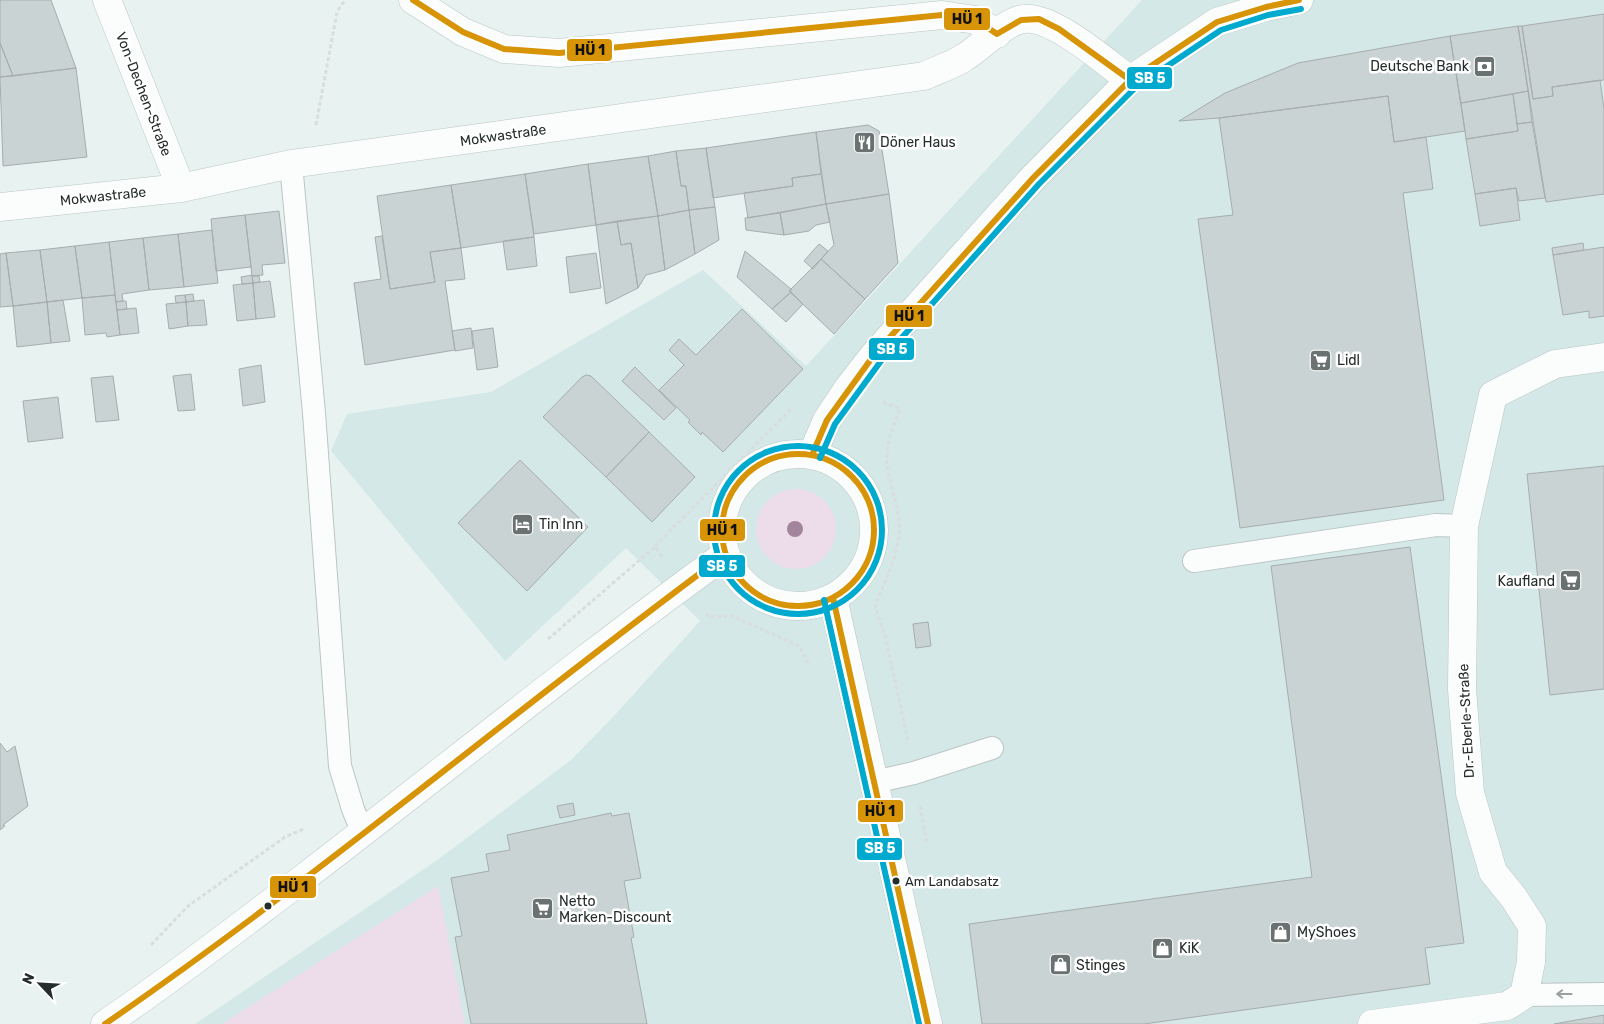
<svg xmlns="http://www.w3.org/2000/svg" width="1604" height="1024" font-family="Rubik,sans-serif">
<rect width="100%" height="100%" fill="#e7f2f1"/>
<path fill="#d3e8e7" d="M 1142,0 L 1604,0 L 1604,1024 L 195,1024 L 436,861 L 571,760 L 613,717 L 700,621 L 626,548 L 505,661 L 331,451 L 347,414 L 491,392 L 703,270 L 806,366 Z"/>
<path fill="#eddce9" d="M756 529a40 40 0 1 1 80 0a40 40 0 1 1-80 0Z
M 438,886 L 465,1024 L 222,1024 Z"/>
<path fill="#cad3d3" stroke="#a6adad" d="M 0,0 L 51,0 L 76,68 L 13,76 L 0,43 Z
M 1604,14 L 1604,80 L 1552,87 L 1553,96 L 1533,99 L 1522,26 Z
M 1518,26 L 1528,91 L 1461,103 L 1450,36 Z
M 1518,26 L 1522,26 L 1533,99 L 1553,96 L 1552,87 L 1600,80 L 1604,109 L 1604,194 L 1546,202 Z
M 1450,36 L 1465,131 L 1394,142 L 1388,96 L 1219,118 L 1179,121 L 1225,93 L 1298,63 Z
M 0,43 L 13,76 L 0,77 Z
M 76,68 L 87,157 L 3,166 L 0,77 Z
M 1528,91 L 1532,122 L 1517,124 L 1513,94 Z
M 1513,94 L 1518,131 L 1466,139 L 1461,103 Z
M 1388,96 L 1394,142 L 1426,137 L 1433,189 L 1403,193 L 1444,500 L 1240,528 L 1198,219 L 1233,215 L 1219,118 Z
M 1532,122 L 1545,198 L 1519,201 L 1516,188 L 1475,194 L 1466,139 L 1518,131 L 1517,124 Z
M 868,125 L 879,131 L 889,194 L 826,204 L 816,132 Z
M 816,132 L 821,174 L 792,178 L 793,186 L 713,198 L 706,148 Z
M 706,148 L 715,207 L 689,210 L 686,186 L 681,186 L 676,151 Z
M 676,151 L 681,186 L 686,186 L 689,210 L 658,216 L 648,156 Z
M 648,156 L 658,216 L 596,225 L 588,164 Z
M 588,164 L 596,225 L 534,234 L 525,174 Z
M 525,174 L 534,237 L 461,248 L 451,185 Z
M 821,174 L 826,204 L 748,218 L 744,193 L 793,186 L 792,178 Z
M 451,185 L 461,248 L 430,252 L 435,282 L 390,289 L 377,196 Z
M 1516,188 L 1520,220 L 1480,226 L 1475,194 Z
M 889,194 L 898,263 L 865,299 L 821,259 L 834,245 L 826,204 Z
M 826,204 L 830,222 L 816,225 L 809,231 L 784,235 L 780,213 Z
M 715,207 L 719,240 L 695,254 L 689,210 Z
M 689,210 L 695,254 L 665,270 L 658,216 Z
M 279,211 L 285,263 L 262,265 L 263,275 L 252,276 L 245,215 Z
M 780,213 L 784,235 L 746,230 L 745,218 Z
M 245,215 L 251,267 L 216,271 L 211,219 Z
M 658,216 L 665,270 L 646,275 L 638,288 L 631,243 L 621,245 L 617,221 Z
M 617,221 L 621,245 L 631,243 L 638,288 L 606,304 L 596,225 Z
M 212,230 L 218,283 L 184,287 L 178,234 Z
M 178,234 L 184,287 L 149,290 L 143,238 Z
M 382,236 L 390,289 L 435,282 L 430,252 L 461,248 L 465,279 L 445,281 L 455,350 L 365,365 L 354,283 L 381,279 L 375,237 Z
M 534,237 L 537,266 L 507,270 L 503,241 Z
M 143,238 L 149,290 L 122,294 L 123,301 L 116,302 L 109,242 Z
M 109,242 L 115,295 L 82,298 L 75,246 Z
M 1583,243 L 1584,250 L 1553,255 L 1552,248 Z
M 819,244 L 828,251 L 813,269 L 804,261 Z
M 75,246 L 82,298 L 47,302 L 40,250 Z
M 1604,247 L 1604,316 L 1589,318 L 1589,311 L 1563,315 L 1553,255 Z
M 40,250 L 47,302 L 13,306 L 6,253 Z
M 745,251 L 791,289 L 791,292 L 772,309 L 737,277 Z
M 6,253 L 13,306 L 0,307 L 0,254 Z
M 596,253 L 601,288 L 570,293 L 566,257 Z
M 821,259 L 865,299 L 834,334 L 789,291 Z
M 252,275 L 253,283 L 242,284 L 241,277 Z
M 252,276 L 259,276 L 260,282 L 253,283 Z
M 270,281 L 275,317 L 256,319 L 253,283 Z
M 253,283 L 256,319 L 237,321 L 233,285 Z
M 791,292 L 803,304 L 786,322 L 772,309 Z
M 193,294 L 194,301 L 186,302 L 185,295 Z
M 115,295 L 120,335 L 107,337 L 106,333 L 85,335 L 82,298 Z
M 185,295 L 186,302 L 176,303 L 175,296 Z
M 63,300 L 70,341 L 51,343 L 47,302 Z
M 204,300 L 207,325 L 188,326 L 186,302 Z
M 123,301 L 126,301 L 127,309 L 117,310 L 116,302 Z
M 47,302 L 51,343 L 17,347 L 13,306 Z
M 186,302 L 188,326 L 169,329 L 166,304 Z
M 136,308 L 139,333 L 120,335 L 117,310 Z
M 742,309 L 803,369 L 723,452 L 702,432 L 701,435 L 688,422 L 690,420 L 659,390 L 684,365 L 669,350 L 679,339 L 696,355 Z
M 471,328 L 473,348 L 455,351 L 452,331 Z
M 493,328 L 498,367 L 477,370 L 472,331 Z
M 261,365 L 265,402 L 243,406 L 239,369 Z
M 635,367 L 676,408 L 664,420 L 622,381 Z
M 191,374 L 195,410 L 178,411 L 173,376 Z
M 586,375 L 591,376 L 649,432 L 606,477 L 543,417 L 582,377 Z
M 113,376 L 119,420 L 96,422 L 91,378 Z
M 58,397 L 63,438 L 28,442 L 23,401 Z
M 649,432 L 695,477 L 652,522 L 606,477 Z
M 520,460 L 588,527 L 527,591 L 458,523 Z
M 1604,466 L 1604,689 L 1550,695 L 1527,474 Z
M 1410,547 L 1464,943 L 1425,948 L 1430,984 L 1144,1024 L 982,1024 L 969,924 L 1312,877 L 1271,566 Z
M 928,622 L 931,646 L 916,648 L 913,624 Z
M 0,743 L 7,752 L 15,746 L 28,806 L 3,825 L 5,826 L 0,830 Z
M 573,803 L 575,815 L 560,818 L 557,806 Z
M 611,813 L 612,816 L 629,813 L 641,878 L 624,881 L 634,937 L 631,938 L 647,1024 L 471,1024 L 455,937 L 462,936 L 451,878 L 489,871 L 486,854 L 510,850 L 507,835 Z
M 1604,1015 L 1604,1024 L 1554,1024 Z"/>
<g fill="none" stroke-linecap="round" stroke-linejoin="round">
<defs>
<path id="service" d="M 291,164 L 314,413 L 340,766 L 353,809 L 363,834
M 1194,561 L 1436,525 L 1464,526
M 874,782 L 914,773 L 992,748
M 1524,995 L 1604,994"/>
<path id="minor" d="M 107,0 L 181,188
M 413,0 L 463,32 L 504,49 L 559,53 L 942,15 L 976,20 L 997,34
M 0,207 L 181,188 L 291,164 L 924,76 C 937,70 953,65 965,57 C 981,47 1004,22 1023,19 C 1053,15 1105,62 1130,80
M 833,598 L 928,1024
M 1372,1024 L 1507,1006 L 1524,995 L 1531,962 L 1532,926 L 1514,898 L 1493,872 L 1470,793 L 1462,689 L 1464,526 L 1493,395 L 1555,364 L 1604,357"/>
<path id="tertiary" d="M722 530a76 76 0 1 1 152 0a76 76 0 1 1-152 0Z
M 812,455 L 827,420 L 849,387 L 874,355 L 1033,178 L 1130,80 L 1217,22 L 1266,7 L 1299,0
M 105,1024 C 172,979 236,929 301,880 C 442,772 581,659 726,554"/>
</defs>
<use href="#service" stroke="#bcc5c4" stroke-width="24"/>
<use href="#minor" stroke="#bcc5c4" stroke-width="29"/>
<use href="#tertiary" stroke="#bcc5c4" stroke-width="29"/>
<path stroke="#d9dddd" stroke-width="3" stroke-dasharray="4 2.5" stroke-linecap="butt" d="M 316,125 L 337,12 L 345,0
M 883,402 L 900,409 C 893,426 885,447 887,465 C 890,488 901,510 899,533 C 897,560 884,582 875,606 L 886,639 L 908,741
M 662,557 L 655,546 L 791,409
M 706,613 L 709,617 L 732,616 L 799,646 L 809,665
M 548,639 L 655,547
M 920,806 L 927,844
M 151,945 L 188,906 L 285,837 L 304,829"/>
<use href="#service" stroke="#fbfdfd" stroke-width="22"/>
<use href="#minor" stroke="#fbfdfd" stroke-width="28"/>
<use href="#tertiary" stroke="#fbfdfd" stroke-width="28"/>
<defs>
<path id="bus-1" d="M 413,0 L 463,32 L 504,49 L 559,53 L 942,15 L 976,20 L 997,34 L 1021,20 L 1039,19 L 1059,29 L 1130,80
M722 530a76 76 0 1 1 152 0a76 76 0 1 1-152 0Z
M 812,455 L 827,420 L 874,355 L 1033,178 L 1130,80 L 1217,22 L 1266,7 L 1299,0
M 833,598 L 928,1024
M 105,1024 C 319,877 517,708 726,554"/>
<path id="bus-2" d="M714 530a84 84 0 1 1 168 0a84 84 0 1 1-168 0Z
M 820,458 L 835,424 L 881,361 L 1039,184 L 1136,87 L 1221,30 L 1268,15 L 1301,9
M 824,600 L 919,1024"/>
</defs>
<use href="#bus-1" stroke="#fff" stroke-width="10"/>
<use href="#bus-2" stroke="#fff" stroke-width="10"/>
<use href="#bus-1" stroke="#d89407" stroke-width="6"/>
<use href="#bus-2" stroke="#00a9ce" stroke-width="6"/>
</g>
<circle fill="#a2859c" cx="795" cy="529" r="8"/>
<defs><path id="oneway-shaft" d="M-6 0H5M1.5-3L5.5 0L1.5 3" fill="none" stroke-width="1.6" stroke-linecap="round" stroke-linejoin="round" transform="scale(1.25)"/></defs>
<use stroke="#9b9f9f" href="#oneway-shaft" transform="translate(1564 994) rotate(180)"/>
<defs>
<symbol id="bank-square" viewBox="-11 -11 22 22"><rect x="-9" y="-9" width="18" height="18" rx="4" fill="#697271" stroke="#fff"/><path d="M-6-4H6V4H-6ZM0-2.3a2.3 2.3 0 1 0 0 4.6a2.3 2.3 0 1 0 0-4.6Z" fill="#fff"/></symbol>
<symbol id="restaurant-square" viewBox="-11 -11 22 22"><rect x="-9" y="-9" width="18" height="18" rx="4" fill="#697271" stroke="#fff"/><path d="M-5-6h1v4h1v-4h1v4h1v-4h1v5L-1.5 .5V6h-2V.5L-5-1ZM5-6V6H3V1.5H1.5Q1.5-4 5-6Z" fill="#fff"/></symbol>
<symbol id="supermarket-square" viewBox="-11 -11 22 22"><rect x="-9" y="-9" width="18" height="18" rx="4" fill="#697271" stroke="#fff"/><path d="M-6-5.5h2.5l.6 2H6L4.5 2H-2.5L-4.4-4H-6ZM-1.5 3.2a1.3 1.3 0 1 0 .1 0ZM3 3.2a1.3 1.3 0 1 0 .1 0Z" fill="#fff"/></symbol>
<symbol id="hotel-square" viewBox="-11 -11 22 22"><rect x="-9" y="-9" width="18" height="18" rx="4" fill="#697271" stroke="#fff"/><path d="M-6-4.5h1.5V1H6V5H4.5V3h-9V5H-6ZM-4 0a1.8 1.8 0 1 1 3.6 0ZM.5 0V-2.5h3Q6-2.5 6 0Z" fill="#fff"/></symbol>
<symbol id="shop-square" viewBox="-11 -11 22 22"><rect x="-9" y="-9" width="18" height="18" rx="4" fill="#697271" stroke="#fff"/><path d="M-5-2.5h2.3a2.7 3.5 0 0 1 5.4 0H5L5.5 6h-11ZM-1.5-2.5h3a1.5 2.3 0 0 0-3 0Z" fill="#fff"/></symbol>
</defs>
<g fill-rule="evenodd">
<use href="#bank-square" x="1472" y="54" width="25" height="25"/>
<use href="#restaurant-square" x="852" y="130" width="25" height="25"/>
<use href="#supermarket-square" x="1308" y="348" width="25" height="25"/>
<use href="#hotel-square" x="510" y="512" width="25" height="25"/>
<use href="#supermarket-square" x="1558" y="568" width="25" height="25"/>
<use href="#supermarket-square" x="530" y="896" width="25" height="25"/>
<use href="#shop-square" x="1268" y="920" width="25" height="25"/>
<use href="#shop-square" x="1150" y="936" width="25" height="25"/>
<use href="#shop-square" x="1048" y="952" width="25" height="25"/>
</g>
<g fill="#252d2c" stroke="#fff" stroke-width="2">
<circle cx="896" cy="881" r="4.5"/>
<circle cx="268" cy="906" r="4.5"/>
</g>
<g text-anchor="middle" stroke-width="5" stroke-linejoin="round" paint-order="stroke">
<g font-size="13" fill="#252d2c" stroke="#fff" text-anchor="start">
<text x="905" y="886">Am Landabsatz</text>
</g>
<g font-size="14" fill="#252d2c" stroke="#fff" text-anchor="start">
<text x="1469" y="71" text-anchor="end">Deutsche Bank</text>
<text x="880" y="147">Döner Haus</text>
<text x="1337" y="365">Lidl</text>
<text x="539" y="529">Tin Inn</text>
<text x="1555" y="586" text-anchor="end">Kaufland</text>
<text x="559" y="906">Netto<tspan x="559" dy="16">Marken-Discount</tspan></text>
<text x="1297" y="937">MyShoes</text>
<text x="1179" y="953">KiK</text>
<text x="1076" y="970">Stinges</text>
</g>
<g font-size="14" fill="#252d2c" stroke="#fff">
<text transform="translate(144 94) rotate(69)" y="5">Von-Dechen-Straße</text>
<text transform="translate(503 135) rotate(-8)" y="5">Mokwastraße</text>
<text transform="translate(103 196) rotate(-6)" y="5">Mokwastraße</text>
<text transform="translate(1466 721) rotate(-93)" y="5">Dr.-Eberle-Straße</text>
</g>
</g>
<g stroke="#fff" stroke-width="2">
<rect x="943" y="7" width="48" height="24" rx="5" fill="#d89407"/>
<rect x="566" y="38" width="47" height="24" rx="5" fill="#d89407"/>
<rect x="1126" y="66" width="47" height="24" rx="5" fill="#00a9ce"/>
<rect x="885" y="304" width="48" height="24" rx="5" fill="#d89407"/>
<rect x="868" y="337" width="47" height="24" rx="5" fill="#00a9ce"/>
<rect x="699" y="518" width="47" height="24" rx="5" fill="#d89407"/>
<rect x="698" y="554" width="48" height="24" rx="5" fill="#00a9ce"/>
<rect x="857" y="799" width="47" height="24" rx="5" fill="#d89407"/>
<rect x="856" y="837" width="47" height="24" rx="5" fill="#00a9ce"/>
<rect x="269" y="875" width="48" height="24" rx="5" fill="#d89407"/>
</g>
<g font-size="14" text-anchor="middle" font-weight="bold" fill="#fff">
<text x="1150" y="83">SB 5</text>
<text x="892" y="354">SB 5</text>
<text x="722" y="571">SB 5</text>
<text x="880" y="853">SB 5</text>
</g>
<g font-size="14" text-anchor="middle" font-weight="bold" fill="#111">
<text x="967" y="24">HÜ 1</text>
<text x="590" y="55">HÜ 1</text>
<text x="909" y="321">HÜ 1</text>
<text x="722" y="535">HÜ 1</text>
<text x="880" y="816">HÜ 1</text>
<text x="293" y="892">HÜ 1</text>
</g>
<g transform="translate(40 984) rotate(295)" stroke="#ffffff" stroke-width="4" paint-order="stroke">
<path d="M0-4L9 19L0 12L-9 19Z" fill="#252d2c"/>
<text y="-8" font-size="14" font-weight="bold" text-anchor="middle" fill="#252d2c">N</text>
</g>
</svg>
